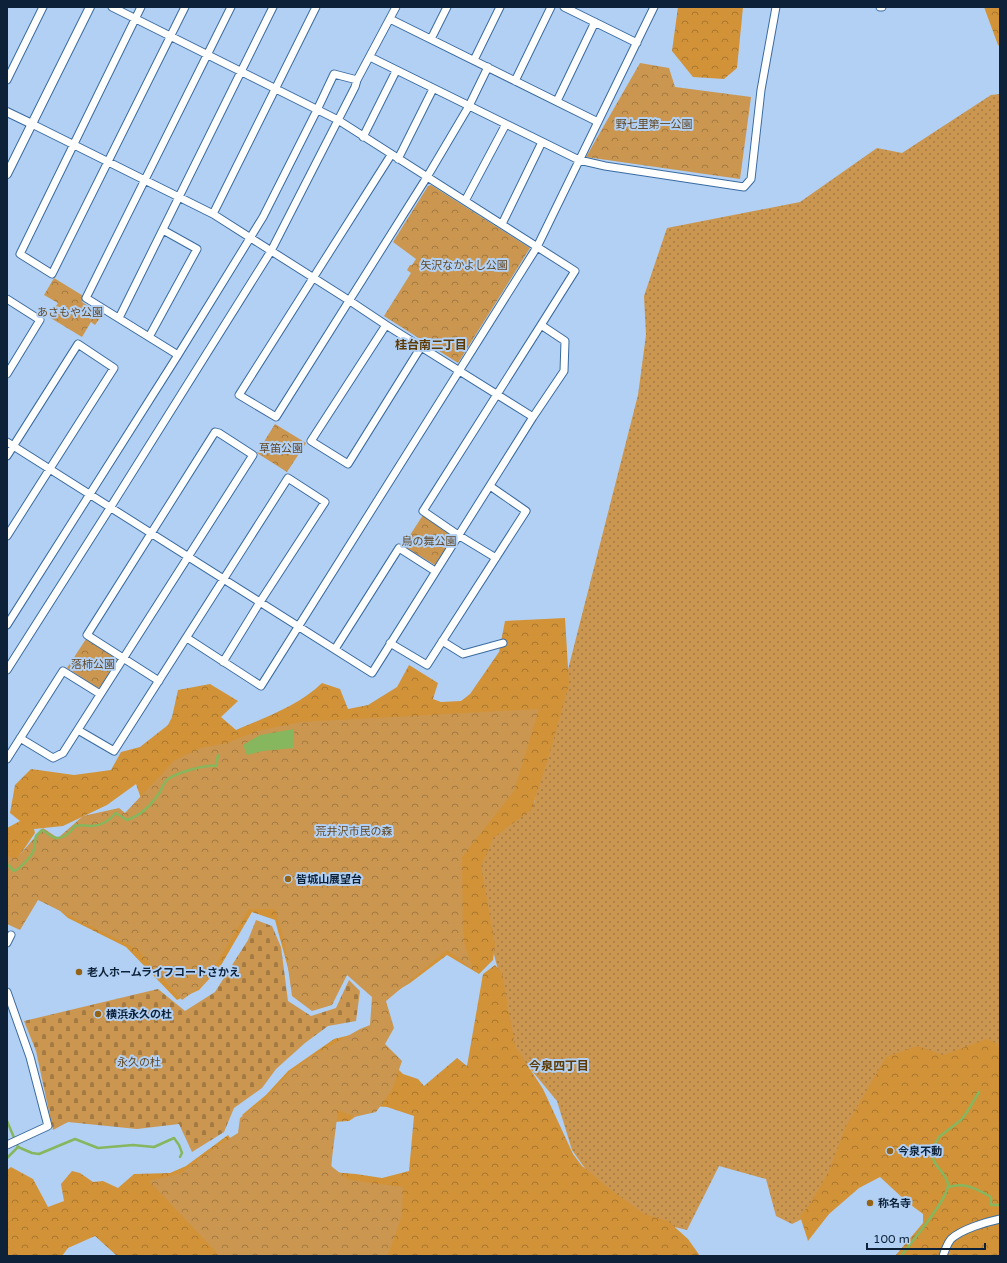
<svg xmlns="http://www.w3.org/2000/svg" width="1007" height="1263" font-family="'Varela Round','Noto Sans JP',sans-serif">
<defs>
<pattern id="grass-dots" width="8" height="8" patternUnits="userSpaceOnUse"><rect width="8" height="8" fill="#cb964f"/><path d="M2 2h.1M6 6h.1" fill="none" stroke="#a37a43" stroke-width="1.8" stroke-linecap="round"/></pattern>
<pattern id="forest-crowns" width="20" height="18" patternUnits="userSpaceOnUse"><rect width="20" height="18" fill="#d29238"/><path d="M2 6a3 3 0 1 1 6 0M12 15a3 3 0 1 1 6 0" fill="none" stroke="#a97730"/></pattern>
<pattern id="cemetery-stones" width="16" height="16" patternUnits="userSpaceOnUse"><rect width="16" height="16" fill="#cb964f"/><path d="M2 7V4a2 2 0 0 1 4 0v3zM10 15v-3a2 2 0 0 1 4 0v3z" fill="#a37a43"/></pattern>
<pattern id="park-crowns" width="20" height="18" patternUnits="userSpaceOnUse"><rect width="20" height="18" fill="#cb964f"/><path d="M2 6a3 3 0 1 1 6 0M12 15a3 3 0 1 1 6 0" fill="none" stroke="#a37a43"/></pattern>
</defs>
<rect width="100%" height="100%" fill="#b1d0f4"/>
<path fill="url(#grass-dots)" d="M 1000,94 L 1000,1123 L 977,1116 L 822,1209 L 792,1224 L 776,1216 L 766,1179 L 719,1166 L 687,1230 L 649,1221 L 603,1194 L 572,1150 L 557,1101 L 513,1048 L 508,1008 L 491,943 L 478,867 L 490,837 L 534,803 L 638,395 L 646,335 L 644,296 L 667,228 L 800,202 L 877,148 L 902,153 L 991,95 Z"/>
<path fill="url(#forest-crowns)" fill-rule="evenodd" d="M 678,7 L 743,7 L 737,68 L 724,79 L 693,77 L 672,51 Z
M 984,7 L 1000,7 L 1000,46 L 998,45 Z
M 565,618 L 569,684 L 552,745 L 532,809 L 493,838 L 481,867 L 495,944 L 493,960 L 479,974 L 447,955 L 410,983 L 385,998 L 377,930 L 295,994 L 275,920 L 252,912 L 220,967 L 199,990 L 177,1000 L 126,947 L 68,918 L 48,900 L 145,810 L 136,784 L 107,805 L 63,826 L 34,829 L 35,833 L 15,862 L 7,858 L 7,828 L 20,821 L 10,813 L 15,785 L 31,769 L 74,775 L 111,770 L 121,752 L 140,747 L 168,725 L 172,717 L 178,690 L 210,684 L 238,701 L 221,717 L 236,730 C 264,718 300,705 322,683 L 340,689 L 348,709 L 368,705 L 397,687 L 409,665 L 438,683 L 433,699 L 441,702 L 461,701 L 470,694 L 499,652 L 505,621 Z
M 495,965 L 502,973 L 515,1046 L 543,1089 L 573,1154 L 582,1166 L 611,1190 L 644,1214 L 668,1221 L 688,1239 L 700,1256 L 117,1256 L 95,1236 L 68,1248 L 62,1256 L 7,1256 L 7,1170 L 11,1167 L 33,1179 L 48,1207 L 64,1201 L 61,1184 L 72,1171 L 80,1173 L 93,1182 L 103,1181 L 118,1188 L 134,1174 L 170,1173 L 186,1166 L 228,1135 L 243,1156 L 250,1123 L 242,1115 L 266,1095 L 288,1071 L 334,1039 L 371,1030 L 397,1068 L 403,1074 L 418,1079 L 424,1086 L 457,1058 L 467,1066 L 483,974 ZM 371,1106 L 387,1107 L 414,1116 L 409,1171 L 382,1178 L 356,1174 L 331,1172 L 333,1122 L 349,1121 Z
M 987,1039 L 1000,1045 L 1000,1256 L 895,1256 L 923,1223 L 923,1214 L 907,1202 L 880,1177 L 859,1188 L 829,1214 L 808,1241 L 800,1216 L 810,1204 L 829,1171 L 845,1128 L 886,1057 L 918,1046 L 943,1055 Z"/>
<path fill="url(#cemetery-stones)" d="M 256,920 L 272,926 L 281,947 L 288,1001 L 311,1016 L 336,1008 L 349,980 L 360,991 L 356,1021 L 328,1026 L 305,1043 L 276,1069 L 262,1088 L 234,1108 L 224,1132 L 192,1152 L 179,1124 L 137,1129 L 68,1122 L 53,1130 L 36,1051 L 24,1021 L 158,989 L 185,1011 L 215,992 L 248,940 Z"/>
<path fill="url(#park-crowns)" d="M 640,63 L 669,68 L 675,87 L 751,97 L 740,179 L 586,157 Z
M 431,185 L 530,248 L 458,363 L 384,316 L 411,273 L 407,270 L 410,265 L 412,265 L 416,259 L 393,242 L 428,186 Z
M 54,278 L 85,297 L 82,302 L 102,315 L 95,325 L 91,322 L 82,337 L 49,317 L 58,303 L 44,295 Z
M 275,424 L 306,443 L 287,472 L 257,453 Z
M 423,515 L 454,536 L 435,565 L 403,546 Z
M 86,639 L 117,659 L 100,688 L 96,687 L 67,668 Z
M 539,709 L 514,791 L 462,857 L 463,931 L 465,947 L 473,969 L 447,950 L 386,1001 L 394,1028 L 385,1044 L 402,1061 L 392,1090 L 376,1112 L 354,1117 L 338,1110 L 331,1166 L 349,1180 L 403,1187 L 402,1215 L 391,1247 L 387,1256 L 220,1256 L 149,1181 L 181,1173 L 220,1144 L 238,1133 L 240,1118 L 265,1099 L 289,1073 L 314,1055 L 360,1029 L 370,1025 L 372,997 L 347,975 L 332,1005 L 312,1011 L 292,996 L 284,939 L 275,909 L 249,909 L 204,984 L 182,1000 L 137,949 L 38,900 L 20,930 L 7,924 L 7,856 L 16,859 L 43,828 L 58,838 L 83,816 L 119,808 L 125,813 L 175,760 L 200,748 L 227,743 L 257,731 L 301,722 Z"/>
<path fill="#86b65d" d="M 294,729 L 294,748 L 263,751 L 247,755 L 243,745 L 260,735 Z"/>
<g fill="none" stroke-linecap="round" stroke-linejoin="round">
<path stroke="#86b65d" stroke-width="2.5" d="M 7,864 L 14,871 C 20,869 33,855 34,849 C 35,845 35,840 36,836 L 42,830 C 46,832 49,835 53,837 C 62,841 71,832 75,826 C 81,824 85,826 91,826 C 102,826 109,821 116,813 L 127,820 C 142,815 151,805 160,792 C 162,788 164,782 168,779 C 177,773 205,764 216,766 L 218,755
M 7,1121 L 18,1147 L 32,1153 L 39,1154 L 75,1139 L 98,1148 L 133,1145 L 154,1147 L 174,1138 L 179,1145 L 182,1153 L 180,1157
M 7,1158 L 18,1147
M 948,1187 C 966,1182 976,1189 991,1197 L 991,1205 L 1000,1205
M 901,1256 C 910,1244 950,1197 948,1184 C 946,1175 940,1171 935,1163 C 933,1160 932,1155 931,1152 L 939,1137 L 961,1120 L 967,1112 L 979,1092"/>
<defs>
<path id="minor" d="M 141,7 L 20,254 L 52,274 L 185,7
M 564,7 L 637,43
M 880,7 L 882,7
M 390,19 L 598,122
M 431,39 L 447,7
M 370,57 L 579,160 L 605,166 L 744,187 L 751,179 L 761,90 L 776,7
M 474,60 L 500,7
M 7,80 L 43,7
M 515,81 L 551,7
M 557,101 L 595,22
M 32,124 L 213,214 L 350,301 L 386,325 L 533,417
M 363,137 L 396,71
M 391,155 L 239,395 L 276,417 L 427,177 L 469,106 L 488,67
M 398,159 L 433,89
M 465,201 L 506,124
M 213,214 L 316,7
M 502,224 L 542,142
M 7,299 L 40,320 L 7,374
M 119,318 L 273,7
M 386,325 L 311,441 L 348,464 L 421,347
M 149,337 L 197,249 L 163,230
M 178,355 L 86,298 L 231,7
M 7,442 L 372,673 L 533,417 L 564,371 L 565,341 L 541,325 L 575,271 L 338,120 L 112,7
M 7,456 L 78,344 L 114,368 L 7,536
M 496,558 L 458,535 L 423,511 L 541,325
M 7,625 L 178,355 L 263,217 L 317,110 L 334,74 L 357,80
M 187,638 L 261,686 L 537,247 L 654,7
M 442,641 L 463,654 L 503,643
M 390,643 L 427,665 L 526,511 L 490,486
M 335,649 L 399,548 L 435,571
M 7,670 L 110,508 L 271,251 L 355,87 L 357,80 L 396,7
M 78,730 L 114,751 L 288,478 L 325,502 L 260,602 L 223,662
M 20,738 L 53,758 L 63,753 L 253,455 L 219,433 L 215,432 L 87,635 L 159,681
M 7,759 L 63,671 L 100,694
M 7,943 L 11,935
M 7,992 L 30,1057 L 48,1126 L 7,1145
M 943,1256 C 945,1250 947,1244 951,1239 C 962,1229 986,1222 1000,1219"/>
<path id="tertiary" d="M 7,112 L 32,124
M 7,174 L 90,7"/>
</defs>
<use href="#minor" stroke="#3a6ba0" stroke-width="9"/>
<use href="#tertiary" stroke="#3a6ba0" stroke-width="10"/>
<use href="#minor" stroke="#fff" stroke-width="7"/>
<use href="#tertiary" stroke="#fff" stroke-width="8"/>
</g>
<g fill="#956316" stroke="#b1d0f4" stroke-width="1.5">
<circle cx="288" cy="879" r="4"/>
<circle cx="79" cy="972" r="4"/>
<circle cx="98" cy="1014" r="4"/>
<circle cx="890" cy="1151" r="4"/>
<circle cx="870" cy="1203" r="4"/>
</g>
<g text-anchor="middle" stroke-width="4" stroke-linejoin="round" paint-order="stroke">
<g font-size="11" fill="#634824" stroke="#b1d0f4">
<text x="654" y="128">野七里第一公園</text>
<text x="464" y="269">矢沢なかよし公園</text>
<text x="70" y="316">あさもや公園</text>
<text x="281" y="452">草笛公園</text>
<text x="429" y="545">鳥の舞公園</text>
<text x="93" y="668">落柿公園</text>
<text x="354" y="835">荒井沢市民の森</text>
<text x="139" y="1066">永久の杜</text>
</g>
<g font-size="11" font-weight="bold" fill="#0d2138" stroke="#b1d0f4" text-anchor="start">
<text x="296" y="883">皆城山展望台</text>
<text x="87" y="976">老人ホームライフコートさかえ</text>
<text x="106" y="1018">横浜永久の杜</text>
<text x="898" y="1155">今泉不動</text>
<text x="878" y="1207">称名寺</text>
</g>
<g font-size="12" font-weight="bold" fill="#5e3b04" stroke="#b1d0f4">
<text x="431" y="349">桂台南二丁目</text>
<text x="559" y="1070">今泉四丁目</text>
</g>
</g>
<rect width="1007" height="1263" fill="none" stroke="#0d2138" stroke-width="16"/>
<path d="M867 1243v6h118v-6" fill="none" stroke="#0d2138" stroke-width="2"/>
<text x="873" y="1243" font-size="12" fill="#0d2138" stroke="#b1d0f4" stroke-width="3" paint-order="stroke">100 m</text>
</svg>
